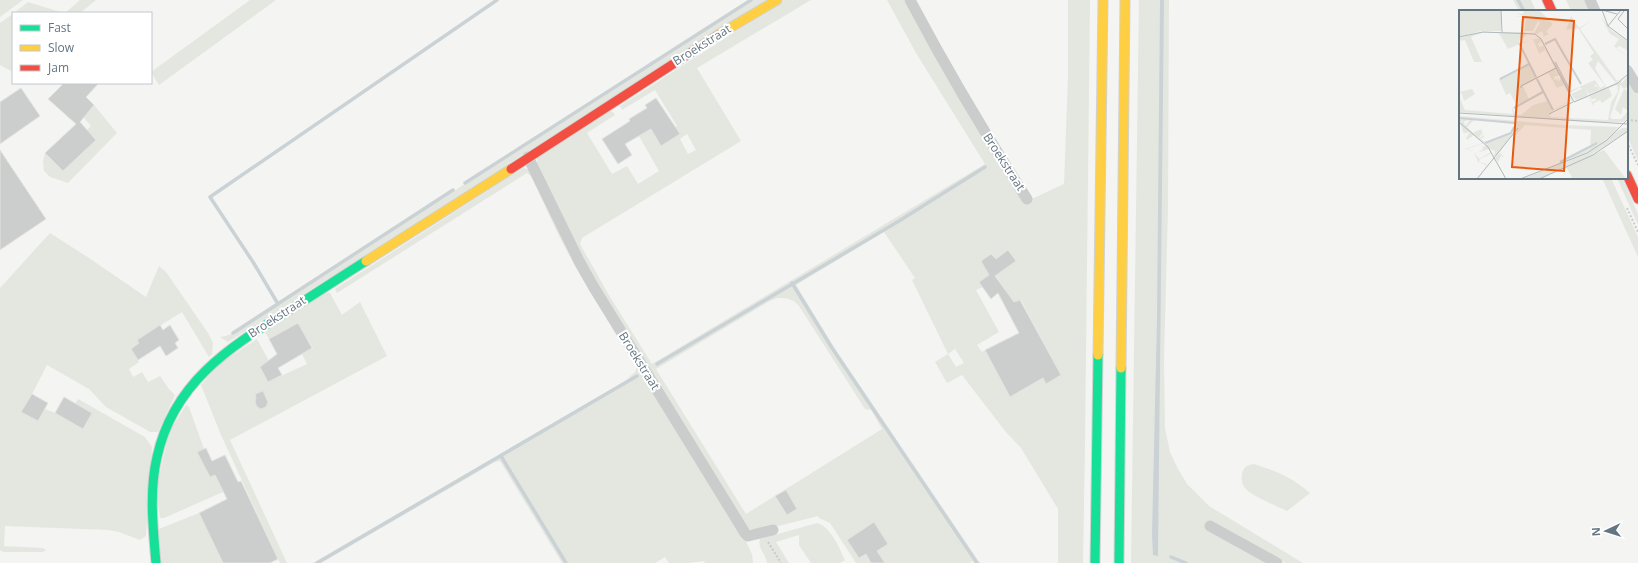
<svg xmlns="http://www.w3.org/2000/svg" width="1638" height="563" font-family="'Open Sans',sans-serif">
<rect width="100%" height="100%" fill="#f4f4f2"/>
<path fill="#e4e7e0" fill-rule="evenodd" d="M 0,0 L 23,0 L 0,17 Z
M 80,0 L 96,0 L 80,13 L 65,13 Z
M 250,0 L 276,0 L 159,85 L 151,72 Z
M 751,0 L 766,0 L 228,342 L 220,337 L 226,336 L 233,333 Z
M 784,0 L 811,0 L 697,68 L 741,141 L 582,238 L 580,244 L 610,297 L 652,364 L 985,164 L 916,53 L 887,0 L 904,0 C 942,70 981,137 1025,202 L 1064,184 L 1068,77 L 1068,0 L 1090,0 L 1085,444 L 1083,563 L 1058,563 L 1058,509 L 1021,448 L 1005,431 L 962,375 L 947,383 L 935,362 L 948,354 L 912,280 L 915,278 L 884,232 L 796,285 L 834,347 L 980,563 L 974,563 L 973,561 L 969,563 L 856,563 L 830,523 L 819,518 L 818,516 L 759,531 L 749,529 L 743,522 L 588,272 L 537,164 L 537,158 L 608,110 L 613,112 L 615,115 L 587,133 L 612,174 L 627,166 L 638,184 L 659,171 L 639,136 L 651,129 L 661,146 L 670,140 L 666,133 L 677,126 L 655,90 L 622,110 L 620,106 ZM 687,134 L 696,150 L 688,154 L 680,139 ZM 1008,250 L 1016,261 L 995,275 L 1005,289 L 998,294 L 1005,306 L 1021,300 L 1061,375 L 1046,384 L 1043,378 L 1010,397 L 985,350 L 982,352 L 977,345 L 999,332 L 976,290 L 983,287 L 979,282 L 989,275 L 982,261 L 991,254 L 996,259 ZM 778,298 C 788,298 793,299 799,306 L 865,409 L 871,410 L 882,429 L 746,514 L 656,369 L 770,301 ZM 955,349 L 964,363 L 956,367 L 948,354 Z
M 1139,0 L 1169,0 L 1168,209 L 1164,361 L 1165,428 L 1170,452 L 1178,469 L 1187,484 L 1209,506 L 1303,563 L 1286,563 L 1247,542 L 1206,529 L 1268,563 L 1131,563 Z
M 1513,0 L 1531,0 L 1536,11 L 1519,11 Z
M 1566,0 L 1586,0 L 1591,11 L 1571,11 Z
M 28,2 L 64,13 L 14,13 Z
M 13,14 L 13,72 L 0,65 L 0,23 Z
M 1627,78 L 1638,95 L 1638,161 L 1627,136 Z
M 94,105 L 117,133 L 68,183 L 50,177 L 44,171 L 43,162 L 45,153 L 63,171 L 96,140 L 87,130 L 91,126 L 80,113 L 89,111 Z
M 523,168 L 528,169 L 741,531 L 752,554 L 753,563 L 705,563 L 704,561 L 688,563 L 669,563 L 665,557 L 655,563 L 562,563 L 500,461 L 495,462 L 321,563 L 313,563 L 625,381 L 636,371 L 636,366 L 577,270 L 558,234 L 531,176 L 527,173 L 337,293 L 335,289 Z
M 1602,178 L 1611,178 L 1638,237 L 1638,257 Z
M 1617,178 L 1622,178 L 1638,214 L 1638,225 Z
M 50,233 L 89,258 L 146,297 L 159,266 L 166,272 L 208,333 L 213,343 L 212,354 L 209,357 L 182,312 L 137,340 L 139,343 L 131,349 L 139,362 L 129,369 L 133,377 L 142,372 L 148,382 L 160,376 L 169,389 L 175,395 L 158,432 L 150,432 L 106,407 L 89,389 L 47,365 L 32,394 L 45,409 L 55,413 L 75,404 L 78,399 L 145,437 L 152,447 L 146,536 L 140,540 L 119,532 L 108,530 L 5,526 L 4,546 L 43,548 L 46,550 L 43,552 L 3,552 L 0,550 L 0,288 Z
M 326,292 L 330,293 L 342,315 L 360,302 L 387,356 L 230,440 L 287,563 L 280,563 L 221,435 L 201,385 L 216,366 L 257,339 L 269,361 L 260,367 L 268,382 L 307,364 L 302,354 L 313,348 L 298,323 L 269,339 L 265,332 Z
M 186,405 L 189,407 L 204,449 L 198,452 L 209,463 L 223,492 L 164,518 L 160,518 L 156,490 L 169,432 Z
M 1254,464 C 1278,472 1290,476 1310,493 L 1287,511 C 1277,506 1254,497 1247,490 C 1242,486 1241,479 1242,473 C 1244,466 1248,465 1254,464 Z
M 199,513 L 223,563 L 160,563 L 159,529 Z
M 817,523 C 832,528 839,548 845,560 L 840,563 L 811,563 L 799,545 L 799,535 L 776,542 L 789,563 L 767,563 C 766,554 757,548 760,539 Z"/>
<path fill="#cbd2d5" d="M 1160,0 L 1164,0 L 1158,556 L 1153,555 L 1152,534 L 1157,319 Z"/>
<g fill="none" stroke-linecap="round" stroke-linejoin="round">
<path stroke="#cbd2d5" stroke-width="3.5" d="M 1518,0 L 1524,11
M 465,183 L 751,0
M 792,283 L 832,348 L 977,563
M 278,304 L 253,262 L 210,197 L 497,0
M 233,333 L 453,190
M 657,364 L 899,221 L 985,167
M 501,456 L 566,563
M 1171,557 L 1186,563
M 317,563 L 637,376"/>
</g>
<path fill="#cccecd" stroke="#e3e3e2" d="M 64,83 L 99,83 L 86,97 L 94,105 L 80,122 L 96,140 L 63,171 L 45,153 L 76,124 L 48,99 Z
M 21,88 L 40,116 L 0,144 L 0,102 Z
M 656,98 L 680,134 L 661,146 L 651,129 L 625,144 L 632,155 L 618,164 L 602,139 L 630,121 L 629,119 L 647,108 L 645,105 Z
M 0,150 L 46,219 L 0,250 Z
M 1008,250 L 1016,261 L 995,276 L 1014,302 L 1020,300 L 1061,375 L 1046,384 L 1043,378 L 1010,397 L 985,350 L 1019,333 L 998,293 L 991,299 L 979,282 L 989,275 L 981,261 L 991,254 L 996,259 Z
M 298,323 L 312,348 L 278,368 L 282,375 L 268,382 L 260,367 L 277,354 L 269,339 Z
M 160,325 L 163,330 L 170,325 L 179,340 L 175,343 L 178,348 L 166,356 L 160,346 L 138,360 L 131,349 L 139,343 L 137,340 Z
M 263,391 L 268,402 L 266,407 L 261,409 L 257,407 L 255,402 L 256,398 L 255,394 Z
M 32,394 L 48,403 L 38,421 L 21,412 Z
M 64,397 L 92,413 L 83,429 L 55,413 Z
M 206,448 L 212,461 L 225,455 L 238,482 L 241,481 L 278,559 L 270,563 L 223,563 L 199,513 L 227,499 L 215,475 L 210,477 L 197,452 Z
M 786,490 L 797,509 L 787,515 L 775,496 Z
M 874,522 L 888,544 L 877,551 L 885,563 L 871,563 L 866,554 L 859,558 L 847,540 Z"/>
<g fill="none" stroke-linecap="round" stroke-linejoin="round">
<defs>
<path id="fast" d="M 156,563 C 153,528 149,491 157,457 C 174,380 232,346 294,307 C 318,292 342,276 366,261
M 1095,563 L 1098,355
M 1119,563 L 1121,368"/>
<path id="slow" d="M 718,35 L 777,0
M 366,261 L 511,169
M 1098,355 L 1103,0
M 1121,368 L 1125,0"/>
<path id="jam" d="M 1547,0 L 1552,11
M 511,169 L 718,35
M 1627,175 L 1638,199"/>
</defs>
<use href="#fast" stroke="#d0d2d2" stroke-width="11"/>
<use href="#slow" stroke="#d0d2d2" stroke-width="11"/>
<use href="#jam" stroke="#d0d2d2" stroke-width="11"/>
<path stroke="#cacaca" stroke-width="2" stroke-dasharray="2 2" stroke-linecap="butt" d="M 1627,120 L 1638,121
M 1627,142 L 1638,165
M 1627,208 L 1638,232
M 768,542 L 781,563"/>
<path stroke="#cbcdcd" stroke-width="11" d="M 910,0 C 946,68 985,134 1027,199
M 1590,0 L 1595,11
M 1627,70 L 1638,88
M 528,157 L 579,261 L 593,286 L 745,533 L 748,536 L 773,530
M 1210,526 L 1277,563"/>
<use href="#fast" stroke="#16e098" stroke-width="9"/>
<use href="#slow" stroke="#ffcf43" stroke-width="9"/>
<use href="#jam" stroke="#f24e42" stroke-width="9"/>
</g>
<g text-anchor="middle" stroke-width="4" stroke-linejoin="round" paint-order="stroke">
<g font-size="12" fill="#647582" stroke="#fff">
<text transform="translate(702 45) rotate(-32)" y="4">Broekstraat</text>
<text transform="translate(1004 162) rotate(57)" y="4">Broekstraat</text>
<text transform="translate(277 317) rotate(-33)" y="4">Broekstraat</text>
<text transform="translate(639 361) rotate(58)" y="4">Broekstraat</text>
</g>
</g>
<g transform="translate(1459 10)">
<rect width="169" height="169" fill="#f4f4f2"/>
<path d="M 0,0 L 42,0 L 42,21 L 22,21 L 0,27 ZM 65,0 L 80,0 L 94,14 L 87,22 L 90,24 L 82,28 L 85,26 L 83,21 L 78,24 L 75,23 L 81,13 L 79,11 L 74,21 L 65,21 L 67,8 L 65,12 L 65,7 L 56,6 L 64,6 L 57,3 L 64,4 ZM 112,6 L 120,18 L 131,11 L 121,19 L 158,71 L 166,66 L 157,73 L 139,51 L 136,58 L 147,77 L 141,80 L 137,74 L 135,77 L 138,76 L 140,80 L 130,84 L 127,80 L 129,85 L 117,90 L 112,84 L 123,79 L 121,77 L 111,83 L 83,30 L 111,81 L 136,70 L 141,78 L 146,76 L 129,53 L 134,50 L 131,46 L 135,43 L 119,18 L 107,20 ZM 142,7 L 152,20 L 169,32 L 169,41 L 161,36 L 157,38 L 169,46 L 159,40 L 155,36 L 160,29 L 151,24 ZM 23,22 L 66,22 L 67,26 L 61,28 L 60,33 L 80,28 L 83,32 L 79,33 L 80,37 L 84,36 L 83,33 L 101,66 L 96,66 L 95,70 L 99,69 L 100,72 L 102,67 L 113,90 L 90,103 L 92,107 L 149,110 L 152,93 L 159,81 L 158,75 L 150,78 L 153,86 L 143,93 L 141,90 L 135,93 L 135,96 L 129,87 L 109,95 L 129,86 L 133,92 L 138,90 L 135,88 L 133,90 L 130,85 L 162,71 L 163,73 L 169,65 L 169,76 L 165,79 L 161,75 L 160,81 L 151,107 L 153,109 L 162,109 L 169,101 L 169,108 L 165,112 L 125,112 L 0,102 L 0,86 L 6,100 L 54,104 L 53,99 L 58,96 L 51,83 L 47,85 L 40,69 L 70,53 L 60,34 L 49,39 L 40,23 L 22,23 L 12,27 L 23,52 L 15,52 L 6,30 L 0,31 L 0,28 ZM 74,29 L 80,44 L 86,40 L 96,58 L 78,67 L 61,34 ZM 89,63 L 98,78 L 105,75 L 112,90 L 94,100 L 78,68 ZM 77,69 L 83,81 L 70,89 L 64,76 ZM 84,82 L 88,91 L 74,95 L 62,105 L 56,104 L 54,99 ZM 13,79 L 16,84 L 5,91 L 3,84 L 0,82 ZM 165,79 L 169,82 L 169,101 L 164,97 L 162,105 L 156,99 ZM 0,106 L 104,115 L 160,117 L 147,130 L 124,144 L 55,169 L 99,153 L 131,137 L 132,120 L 66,115 L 41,143 L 45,147 L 42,146 L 39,152 L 36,148 L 52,131 L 59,118 L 38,144 L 35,146 L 36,141 L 31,139 L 33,143 L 21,149 L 20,152 L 28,154 L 17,169 L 27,155 L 19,152 L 15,142 L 7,139 L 0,141 L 24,133 L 15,125 L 8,130 L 7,128 L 11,122 L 5,123 L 6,127 L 1,113 L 5,111 L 6,116 L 11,110 L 1,112 ZM 15,110 L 56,114 L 52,123 L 26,132 L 22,129 L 25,127 L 22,119 L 14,123 L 8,117 ZM 23,123 L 24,126 L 20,128 L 28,135 L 24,137 L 23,141 L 20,140 L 21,142 L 30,139 L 32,142 L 20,149 L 15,142 L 8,139 L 25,133 L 15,124 L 20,128 ZM 163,118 L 169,118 L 169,121 L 129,147 L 80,169 L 63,169 L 124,145 ZM 145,140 L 167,169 L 110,169 L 113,167 L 107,157 Z" fill="#e4e7e0" fill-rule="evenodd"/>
<path fill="none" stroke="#cbd2d5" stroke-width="2" d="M 60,33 L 77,67M 86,34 L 96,29 L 122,74M 96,52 L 111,81M 41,69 L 70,54M 78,69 L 94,100M 55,98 L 84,82M 0,108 L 56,113M 26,133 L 52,123 L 55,117M 101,152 L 138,133"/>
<path fill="none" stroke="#b1b9be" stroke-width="1" d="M 42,0 L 43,22M 143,0 L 149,16 L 169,31M 143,0 L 158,4M 165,1 L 159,9 L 169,19M 149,16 L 162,0M 0,27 L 24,22 L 76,24 L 82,29 L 115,92 L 159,73 L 169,64M 62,78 L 62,76 L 97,58M 0,103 L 169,114M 90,104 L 114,92M 0,112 L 29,137 L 47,169M 18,169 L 59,118M 61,169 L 128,143 L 148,130 L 169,109M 80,169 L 134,145 L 169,121"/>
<path fill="#e8590c" fill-opacity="0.15" stroke="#e8590c" stroke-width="2" d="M 64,7 L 115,11 L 105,161 L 53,157 Z"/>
<rect width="169" height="169" fill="none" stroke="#647582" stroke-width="2"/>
</g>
<rect x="12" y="12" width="140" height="72" fill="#ffffff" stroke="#c1c8cd"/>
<rect x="20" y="25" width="20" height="6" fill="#16e098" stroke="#c1c8cd"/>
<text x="48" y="32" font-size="12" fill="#647582">Fast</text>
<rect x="20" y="45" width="20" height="6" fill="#ffcf43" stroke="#c1c8cd"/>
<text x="48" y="52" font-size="12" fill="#647582">Slow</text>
<rect x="20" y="65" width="20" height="6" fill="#f24e42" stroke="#c1c8cd"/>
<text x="48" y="72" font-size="12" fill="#647582">Jam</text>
<g transform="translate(1606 531) rotate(266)" stroke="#ffffff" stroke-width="3" paint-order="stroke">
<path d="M0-3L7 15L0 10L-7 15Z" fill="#647582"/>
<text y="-6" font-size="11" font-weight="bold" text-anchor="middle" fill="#647582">N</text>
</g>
</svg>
